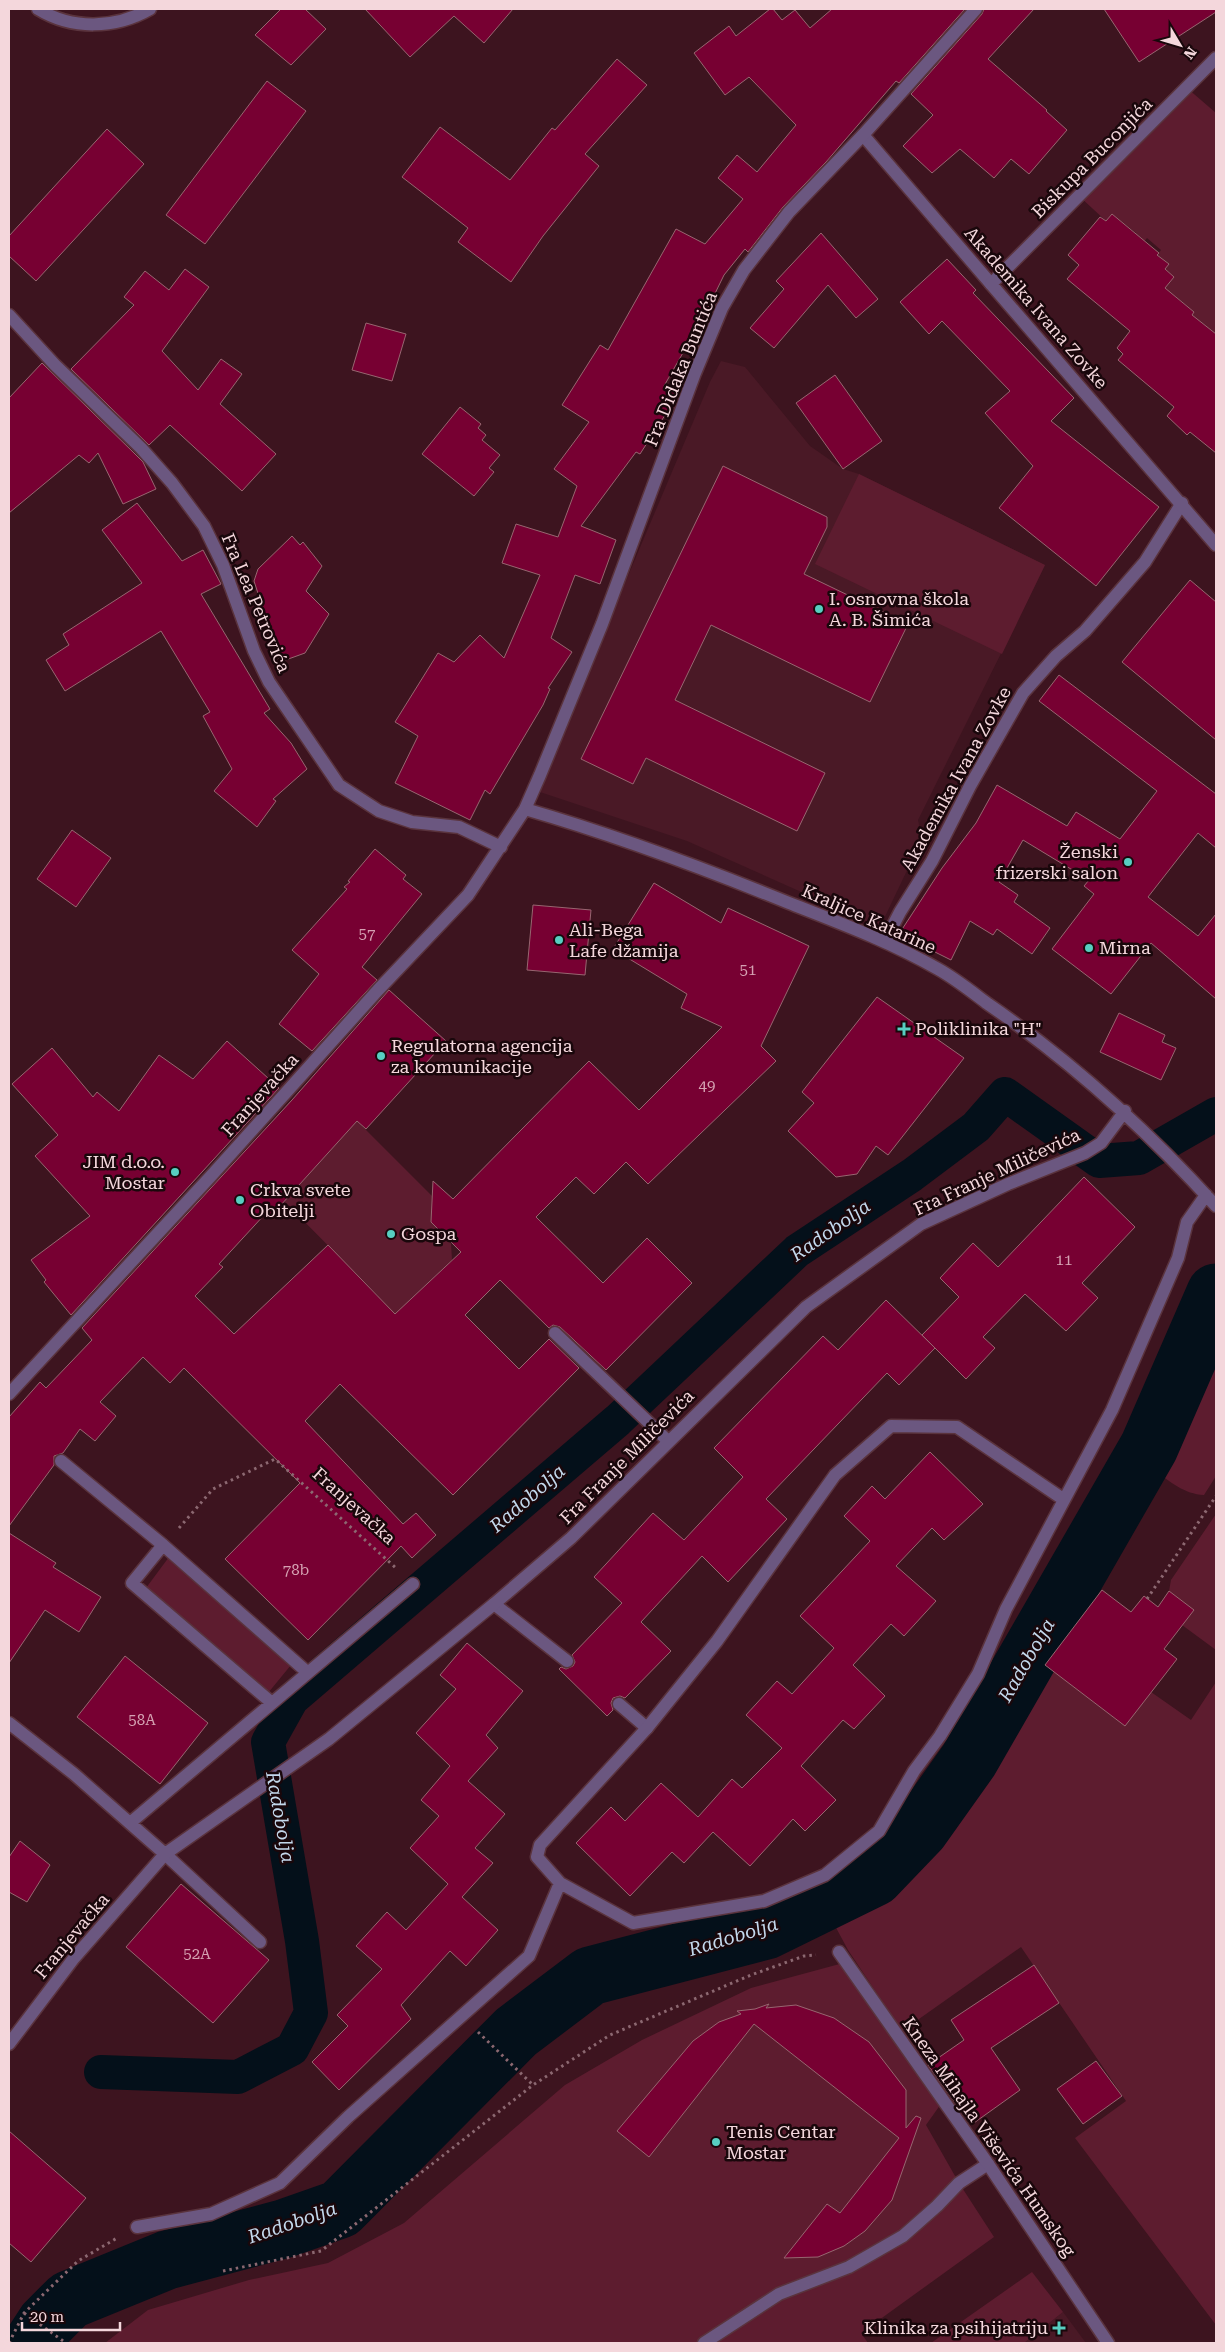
<svg xmlns="http://www.w3.org/2000/svg" width="1225" height="2352" font-family="'Roboto Serif',serif">
<rect width="100%" height="100%" fill="#3d141f"/>
<path fill="#4a1926" d="M 721,361 L 745,367 L 810,446 L 843,469 L 859,474 L 1045,565 L 918,820 L 922,839 L 880,927 L 687,841 L 537,791 L 710,382 Z
M 1063,2312 L 1086,2343 L 1024,2343 Z"/>
<path fill="#5d1c2f" d="M 1187,88 L 1216,113 L 1216,334 L 1198,320 L 1186,322 L 1194,312 L 1175,296 L 1160,295 L 1174,277 L 1165,269 L 1169,264 L 1157,255 L 1161,250 L 1147,238 L 1139,248 L 1130,241 L 1136,233 L 1112,214 L 1106,221 L 1079,196 Z
M 859,474 L 1045,565 L 1002,654 L 815,564 Z
M 357,1121 L 432,1196 L 431,1222 L 451,1243 L 452,1260 L 352,1356 L 378,1296 L 280,1197 L 306,1177 Z
M 1216,1343 L 1216,1476 L 1204,1495 C 1184,1494 1171,1482 1155,1471 L 1170,1447 Z
M 1216,1514 L 1216,1650 L 1182,1625 L 1169,1591 L 1171,1580 Z
M 169,1557 L 291,1665 L 268,1693 L 146,1588 Z
M 1045,1665 L 1125,1726 L 1151,1692 L 1191,1720 L 1216,1682 L 1216,2325 L 1075,2138 L 1126,2101 L 1021,1947 L 902,2031 L 848,1950 L 833,1922 L 883,1887 L 965,1795 L 1017,1725 Z
M 847,1962 L 943,2101 L 926,2125 L 959,2183 L 994,2237 L 861,2333 L 868,2343 L 105,2343 L 148,2310 L 249,2280 L 328,2263 L 404,2223 L 565,2085 L 642,2040 L 751,1988 Z
M 1032,2272 L 1063,2312 L 1024,2343 L 931,2343 Z"/>
<g fill="none" stroke-linecap="round" stroke-linejoin="round">
<path stroke="#04101a" stroke-width="34" d="M 101,2072 L 238,2077 L 292,2049 L 311,2013 L 302,1941 L 268,1742 L 292,1699 L 618,1420 L 797,1251 L 912,1175 L 976,1127 L 1005,1094 L 1099,1161 L 1139,1158 L 1216,1114"/>
<path stroke="#04101a" stroke-width="59" d="M 33,2343 L 46,2323 L 69,2300 L 167,2260 L 283,2229 L 340,2209 L 516,2032 L 590,1976 L 766,1930 L 874,1877 L 920,1829 L 969,1760 L 1149,1447 L 1216,1293"/>
</g>
<path fill="#770032" stroke="#976670" d="M 281,9 L 305,9 L 326,29 L 291,65 L 255,35 Z
M 365,9 L 513,9 L 484,43 L 454,16 L 410,57 Z
M 770,9 L 773,9 L 782,20 L 795,10 L 810,28 L 832,9 L 965,9 L 899,83 L 896,81 L 826,162 L 783,207 L 748,252 L 745,249 L 724,275 L 704,316 L 664,386 L 678,395 L 640,454 L 636,452 L 581,526 L 616,540 L 600,584 L 575,575 L 551,638 L 572,652 L 548,688 L 550,689 L 543,705 L 490,794 L 485,790 L 470,820 L 395,783 L 418,736 L 395,722 L 438,653 L 454,662 L 480,635 L 504,658 L 540,575 L 502,563 L 516,524 L 558,537 L 577,486 L 554,469 L 589,422 L 562,405 L 600,345 L 608,350 L 676,229 L 705,244 L 743,199 L 718,178 L 737,155 L 757,172 L 796,125 L 749,77 L 725,95 L 694,53 L 729,26 L 736,36 Z
M 984,9 L 1034,9 L 988,59 L 1047,110 L 1046,111 L 1067,130 L 1029,174 L 1011,159 L 994,178 L 960,149 L 932,173 L 903,146 L 933,115 L 911,94 L 982,14 Z
M 1104,9 L 1216,9 L 1216,12 L 1139,62 Z
M 617,59 L 647,85 L 585,154 L 599,166 L 543,236 L 511,282 L 458,242 L 468,228 L 402,177 L 440,127 L 510,180 L 552,128 L 555,130 Z
M 267,81 L 306,111 L 205,244 L 166,215 Z
M 107,129 L 144,164 L 36,281 L 9,256 L 9,236 Z
M 1112,214 L 1159,253 L 1157,255 L 1169,264 L 1165,269 L 1174,277 L 1165,288 L 1194,312 L 1192,315 L 1216,334 L 1216,453 L 1190,432 L 1187,435 L 1167,416 L 1174,407 L 1118,360 L 1123,354 L 1117,348 L 1130,331 L 1067,279 L 1079,265 L 1068,255 L 1100,217 L 1106,221 Z
M 821,233 L 878,299 L 856,318 L 828,285 L 774,348 L 750,328 L 784,289 L 776,281 Z
M 947,259 L 976,290 L 973,293 L 1074,398 L 1051,421 L 1159,507 L 1096,586 L 999,508 L 1033,466 L 985,413 L 1010,391 L 942,321 L 929,334 L 900,302 Z
M 185,269 L 209,287 L 162,351 L 198,390 L 221,359 L 242,374 L 220,404 L 276,454 L 242,491 L 170,425 L 149,445 L 71,369 L 134,305 L 124,297 L 145,271 L 169,290 Z
M 366,323 L 406,334 L 392,381 L 352,370 Z
M 42,363 L 135,454 L 143,462 L 156,489 L 123,504 L 98,453 L 89,463 L 79,455 L 9,513 L 9,398 Z
M 835,375 L 882,441 L 843,469 L 796,403 Z
M 460,407 L 481,424 L 478,428 L 486,435 L 482,440 L 500,455 L 489,468 L 494,472 L 474,496 L 422,454 Z
M 723,466 L 827,517 L 827,527 L 804,574 L 908,624 L 870,702 L 711,625 L 675,700 L 825,773 L 797,831 L 646,758 L 633,784 L 581,759 Z
M 137,503 L 182,561 L 203,550 L 221,584 L 201,594 L 270,709 L 264,713 L 291,743 L 307,769 L 273,799 L 276,801 L 257,827 L 214,791 L 232,769 L 203,716 L 210,712 L 161,631 L 65,691 L 46,660 L 69,645 L 63,634 L 142,583 L 102,530 Z
M 292,536 L 300,545 L 303,542 L 322,566 L 306,591 L 329,614 L 305,653 L 280,662 L 254,581 L 258,569 Z
M 1190,580 L 1216,602 L 1216,740 L 1122,662 Z
M 1059,675 L 1216,794 L 1216,848 L 1198,833 L 1148,897 L 1198,936 L 1216,914 L 1216,999 L 1151,943 L 1111,994 L 1052,949 L 1094,894 L 1084,886 L 1089,880 L 1023,840 L 999,882 L 1018,895 L 1014,902 L 1050,928 L 1032,954 L 997,929 L 993,935 L 970,921 L 951,960 L 899,934 L 942,868 L 976,823 L 997,785 L 1067,826 L 1076,812 L 1120,839 L 1157,791 L 1039,701 Z
M 72,830 L 111,858 L 76,907 L 37,879 Z
M 375,849 L 406,875 L 403,879 L 422,894 L 362,967 L 377,980 L 312,1051 L 279,1024 L 319,974 L 292,950 L 347,889 L 344,887 L 350,882 L 348,881 Z
M 654,883 L 721,923 L 728,908 L 809,946 L 761,1046 L 776,1061 L 648,1184 L 626,1162 L 594,1194 L 576,1177 L 536,1217 L 603,1283 L 647,1238 L 692,1283 L 606,1370 L 560,1327 L 553,1325 L 549,1328 L 500,1280 L 465,1315 L 519,1369 L 549,1339 L 579,1368 L 453,1495 L 340,1384 L 305,1421 L 403,1524 L 416,1513 L 436,1535 L 412,1558 L 401,1546 L 308,1640 L 225,1559 L 300,1483 L 184,1368 L 170,1383 L 143,1357 L 100,1402 L 116,1416 L 95,1441 L 80,1429 L 63,1453 L 54,1456 L 54,1465 L 9,1526 L 9,1417 L 40,1382 L 46,1388 L 92,1340 L 82,1328 L 292,1100 L 389,990 L 446,1041 L 366,1129 L 357,1121 L 270,1217 L 266,1213 L 219,1264 L 223,1267 L 195,1296 L 234,1334 L 328,1245 L 395,1314 L 461,1252 L 431,1222 L 433,1181 L 453,1199 L 589,1061 L 639,1110 L 722,1027 L 681,1008 L 687,994 L 613,949 Z
M 533,905 L 591,910 L 585,975 L 527,970 Z
M 877,997 L 964,1058 L 888,1155 L 876,1146 L 857,1174 L 836,1177 L 788,1131 L 814,1103 L 802,1092 Z
M 1119,1013 L 1165,1035 L 1162,1042 L 1176,1048 L 1161,1080 L 1100,1052 Z
M 227,1041 L 279,1088 L 71,1315 L 44,1282 L 46,1280 L 31,1260 L 90,1216 L 35,1156 L 58,1135 L 12,1084 L 52,1048 L 93,1097 L 97,1092 L 119,1111 L 159,1055 L 193,1079 Z
M 1084,1177 L 1135,1227 L 1082,1283 L 1098,1298 L 1066,1331 L 1025,1294 L 983,1337 L 995,1348 L 966,1379 L 922,1335 L 959,1297 L 940,1278 L 973,1243 L 998,1267 Z
M 886,1300 L 935,1348 L 899,1385 L 887,1373 L 766,1499 L 787,1519 L 728,1582 L 702,1556 L 641,1622 L 671,1651 L 625,1698 L 620,1696 L 613,1698 L 611,1703 L 613,1710 L 607,1716 L 559,1669 L 561,1667 L 566,1669 L 573,1666 L 575,1662 L 572,1655 L 622,1603 L 594,1577 L 653,1513 L 684,1540 L 743,1477 L 714,1448 L 823,1336 L 838,1350 Z
M 930,1452 L 983,1504 L 944,1540 L 932,1528 L 896,1566 L 936,1601 L 904,1636 L 891,1624 L 853,1665 L 885,1696 L 854,1729 L 843,1720 L 801,1766 L 836,1800 L 805,1831 L 793,1819 L 750,1866 L 713,1832 L 684,1863 L 672,1852 L 630,1896 L 576,1843 L 611,1807 L 625,1821 L 661,1783 L 698,1817 L 732,1779 L 742,1788 L 782,1748 L 746,1715 L 777,1681 L 792,1694 L 834,1648 L 800,1616 L 870,1541 L 844,1516 L 872,1486 L 885,1499 Z
M 9,1533 L 56,1563 L 53,1567 L 101,1597 L 79,1632 L 45,1610 L 9,1663 Z
M 1102,1590 L 1131,1612 L 1144,1596 L 1158,1607 L 1169,1591 L 1194,1610 L 1164,1649 L 1177,1659 L 1125,1726 L 1045,1665 Z
M 467,1643 L 523,1691 L 486,1735 L 498,1748 L 468,1781 L 505,1814 L 475,1848 L 493,1863 L 462,1897 L 498,1930 L 466,1966 L 450,1951 L 401,2005 L 411,2019 L 339,2090 L 312,2062 L 348,2026 L 337,2015 L 382,1969 L 356,1946 L 387,1912 L 406,1930 L 448,1884 L 410,1848 L 439,1816 L 421,1800 L 450,1766 L 416,1733 L 456,1689 L 440,1675 Z
M 125,1656 L 208,1723 L 160,1784 L 77,1717 Z
M 20,1841 L 50,1865 L 27,1902 L 9,1892 L 9,1857 Z
M 181,1884 L 269,1960 L 213,2023 L 126,1947 Z
M 1034,1965 L 1059,2003 L 991,2048 L 1020,2090 L 971,2125 L 928,2065 L 964,2040 L 951,2020 Z
M 769,2004 L 766,2008 L 796,2005 L 834,2018 L 869,2042 L 906,2090 L 906,2128 L 916,2116 L 921,2118 L 892,2200 L 865,2231 L 844,2246 L 818,2257 L 784,2258 L 827,2204 L 840,2213 L 899,2138 L 754,2024 L 649,2157 L 617,2131 L 693,2041 L 719,2022 L 741,2014 L 737,2011 L 755,2009 Z
M 1096,2061 L 1122,2096 L 1083,2124 L 1057,2089 Z
M 9,2131 L 86,2198 L 31,2262 L 9,2243 Z"/>
<g fill="none" stroke-linecap="round" stroke-linejoin="round">
<defs>
<path id="lane" d="M 863,135 L 991,284
M 885,941 L 900,912 L 932,861 L 970,786 L 1023,693 L 1056,656 L 1085,631 L 1145,562 L 1182,503
M 555,1333 L 668,1441
M 494,1604 L 567,1661
M 619,1704 L 647,1728
M 165,1854 L 260,1942
M 704,2343 L 779,2294 L 849,2267 L 903,2236 L 937,2206 L 959,2183 L 988,2164"/>
<path id="street" d="M 38,9 C 72,30 115,29 150,9
M 1216,58 L 991,284 L 1216,545
M 9,315 L 55,365 L 141,448 L 172,483 L 204,526 L 223,565 L 254,651 L 269,682 L 339,785 L 379,811 L 412,822 L 459,827 L 501,847
M 525,809 C 615,835 703,868 789,903 C 840,923 891,942 938,969 C 956,979 972,992 988,1004 C 1074,1063 1146,1129 1216,1206
M 9,1394 L 211,1176 L 378,990 L 468,895 L 525,809 L 540,775 L 602,624 L 695,373 L 722,308 L 744,270 L 789,212 L 863,135 L 976,9
M 61,1461 L 163,1545
M 272,1703 L 132,1583 L 163,1545 L 307,1672
M 9,1723 L 74,1774 L 165,1854
M 130,1823 L 413,1584
M 560,1883 L 537,1857 L 540,1845 L 647,1728 L 717,1641 L 835,1475 L 891,1426 L 957,1427 L 1063,1499
M 839,1952 L 988,2164 L 1108,2343
M 9,2044 L 74,1958 L 165,1854 L 329,1739 L 494,1604 L 571,1538 L 806,1307 L 921,1224 L 1008,1184 L 1085,1153 L 1101,1143 L 1125,1111
M 137,2227 L 211,2214 L 280,2183 L 348,2117 L 529,1956 L 560,1883 L 633,1923 L 764,1901 L 825,1875 L 879,1831 L 914,1771 L 940,1736 L 978,1674 L 1006,1609 L 1112,1410 L 1178,1258 L 1187,1222 L 1206,1195"/>
</defs>
<use href="#lane" stroke="#5a333d" stroke-width="15"/>
<use href="#street" stroke="#5a333d" stroke-width="15"/>
<path stroke="#8c6871" stroke-width="3" stroke-dasharray="2.5 4" stroke-linecap="butt" d="M 179,1528 L 213,1489 L 275,1459 L 396,1568
M 1147,1599 L 1216,1496
M 478,2032 L 533,2085
M 223,2271 L 321,2251 L 533,2085 L 610,2035 L 751,1975 L 804,1956 L 816,1955
M 24,2313 L 66,2343
M 9,2343 L 24,2313 L 78,2261 L 117,2238"/>
<use href="#lane" stroke="#6b5780" stroke-width="12"/>
<use href="#street" stroke="#6b5780" stroke-width="12"/>
</g>
<g fill="#57cec1" stroke="#19070b" stroke-width="2">
<circle cx="819" cy="609" r="5"/>
<circle cx="1128" cy="862" r="5"/>
<circle cx="559" cy="940" r="5"/>
<circle cx="1089" cy="948" r="5"/>
<path d="M901.5 1021.5h5v5h5v5h-5v5h-5v-5h-5v-5h5z"/>
<circle cx="381" cy="1056" r="5"/>
<circle cx="175" cy="1172" r="5"/>
<circle cx="240" cy="1200" r="5"/>
<circle cx="391" cy="1234" r="5"/>
<circle cx="716" cy="2142" r="5"/>
<path d="M1056.5 2320.5h5v5h5v5h-5v5h-5v-5h-5v-5h5z"/>
</g>
<g text-anchor="middle" stroke-width="5" stroke-linejoin="round" paint-order="stroke">
<g font-size="15" fill="#d5a1b2">
<text x="367" y="939">57</text>
<text x="748" y="975">51</text>
<text x="707" y="1091">49</text>
<text x="1064" y="1265">11</text>
<text x="296" y="1575">78b</text>
<text x="142" y="1725">58A</text>
<text x="197" y="1959">52A</text>
</g>
<g font-size="18" fill="#f4d7dc" stroke="#19070b">
<text transform="translate(1092 158) rotate(-45)" y="6">Biskupa Buconjića</text>
<text transform="translate(1036 308) rotate(49)" y="6">Akademika Ivana Zovke</text>
<text transform="translate(681 369) rotate(-68)" y="6">Fra Didaka Buntića</text>
<text transform="translate(256 603) rotate(67)" y="6">Fra Lea Petrovića</text>
<text transform="translate(956 779) rotate(-61)" y="6">Akademika Ivana Zovke</text>
<text transform="translate(869 919) rotate(24)" y="6">Kraljice Katarine</text>
<text transform="translate(260 1095) rotate(-48)" y="6">Franjevačka</text>
<text transform="translate(997 1172) rotate(-25)" y="6">Fra Franje Miličevića</text>
<text transform="translate(627 1457) rotate(-45)" y="6">Fra Franje Miličevića</text>
<text transform="translate(354 1506) rotate(42)" y="6">Franjevačka</text>
<text transform="translate(72 1936) rotate(-50)" y="6">Franjevačka</text>
<text transform="translate(989 2137) rotate(55)" y="6">Kneza Mihajla Viševića Humskog</text>
</g>
<g font-size="18" fill="#f4d7dc" stroke="#19070b" text-anchor="start">
<text x="829" y="605">I. osnovna škola<tspan x="829" dy="21">A. B. Šimića</tspan></text>
<text x="1118" y="858" text-anchor="end">Ženski<tspan x="1118" dy="21">frizerski salon</tspan></text>
<text x="569" y="936">Ali-Bega<tspan x="569" dy="21">Lafe džamija</tspan></text>
<text x="1099" y="954">Mirna</text>
<text x="915" y="1035">Poliklinika "H"</text>
<text x="391" y="1052">Regulatorna agencija<tspan x="391" dy="21">za komunikacije</tspan></text>
<text x="165" y="1168" text-anchor="end">JIM d.o.o.<tspan x="165" dy="21">Mostar</tspan></text>
<text x="250" y="1196">Crkva svete<tspan x="250" dy="21">Obitelji</tspan></text>
<text x="401" y="1240">Gospa</text>
<text x="726" y="2138">Tenis Centar<tspan x="726" dy="21">Mostar</tspan></text>
<text x="1048" y="2334" text-anchor="end">Klinika za psihijatriju</text>
</g>
<g font-size="19" font-style="italic" fill="#c3d8ec" stroke="#19070b">
<text transform="translate(830 1230) rotate(-35)" y="7">Radobolja</text>
<text transform="translate(527 1498) rotate(-41)" y="7">Radobolja</text>
<text transform="translate(1026 1660) rotate(-60)" y="7">Radobolja</text>
<text transform="translate(281 1817) rotate(80)" y="7">Radobolja</text>
<text transform="translate(733 1936) rotate(-17)" y="7">Radobolja</text>
<text transform="translate(292 2222) rotate(-19)" y="7">Radobolja</text>
</g>
</g>
<rect width="1225" height="2352" fill="none" stroke="#f4d7dc" stroke-width="20"/>
<g transform="translate(1180 45) rotate(128)" stroke="#19070b" stroke-width="4" paint-order="stroke">
<path d="M0-4L9 19L0 12L-9 19Z" fill="#f4d7dc"/>
<text y="-8" font-size="14" font-weight="bold" text-anchor="middle" fill="#f4d7dc">N</text>
</g>
<path d="M22 2322v8h98v-8" fill="none" stroke="#f4d7dc" stroke-width="2.5"/>
<text x="30" y="2322" font-size="15" fill="#f4d7dc" stroke="#19070b" stroke-width="4" paint-order="stroke">20 m</text>
</svg>
